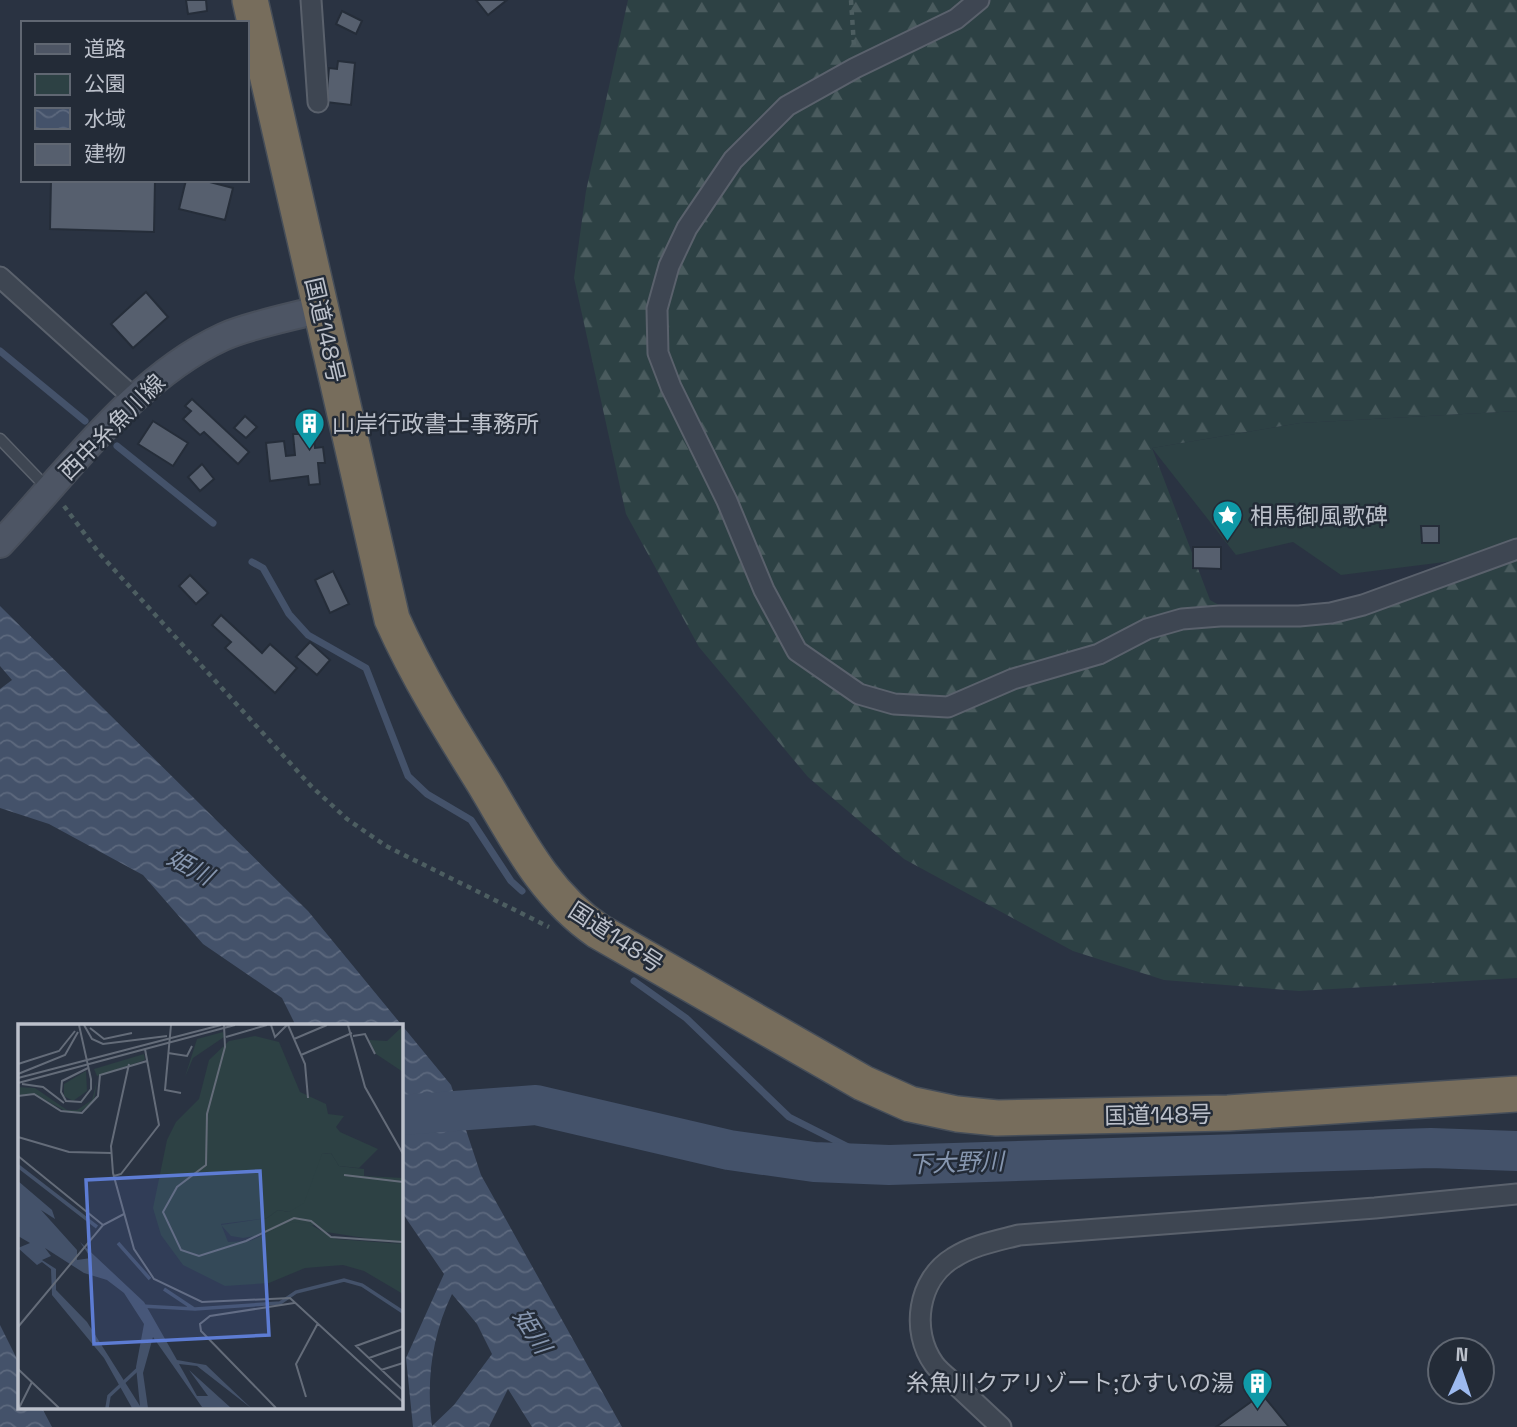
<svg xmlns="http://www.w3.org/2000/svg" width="1517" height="1427" font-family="'Space Grotesk','Noto Sans JP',sans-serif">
<defs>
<pattern id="forest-firs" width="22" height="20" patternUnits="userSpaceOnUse" patternTransform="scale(1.75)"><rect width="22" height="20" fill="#2d4144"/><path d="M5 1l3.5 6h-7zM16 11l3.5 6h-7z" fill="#4a5b5e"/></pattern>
<pattern id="water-waves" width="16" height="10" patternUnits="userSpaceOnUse" patternTransform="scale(1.75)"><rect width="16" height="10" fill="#44526a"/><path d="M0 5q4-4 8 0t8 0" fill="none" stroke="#5d697e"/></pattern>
</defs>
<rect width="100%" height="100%" fill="#2a3342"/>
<path fill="#2d4144" d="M 1517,411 L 1517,553 L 1341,575 L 1293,542 L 1236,555 L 1152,448 L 1300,423 Z"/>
<path fill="url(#forest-firs)" d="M 628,0 L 1517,0 L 1517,411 L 1300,423 L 1152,448 L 1210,600 L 1249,622 L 1396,603 L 1495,566 L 1517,555 L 1517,978 L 1299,991 L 1164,980 L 1073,951 L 904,859 L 808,777 L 699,647 L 626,514 L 574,278 L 586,191 Z"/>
<path fill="url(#water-waves)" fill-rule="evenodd" d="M 0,606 L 308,911 L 451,1085 L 481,1175 L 622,1427 L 532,1427 L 508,1389 L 489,1427 L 413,1427 L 406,1358 L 444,1274 L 401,1211 L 401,1026 L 296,1026 L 282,998 L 203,944 L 143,875 L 49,824 L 0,808 L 0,689 L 12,680 L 0,666 ZM 452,1294 L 477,1324 L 492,1354 L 454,1405 L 432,1426 C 426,1381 432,1335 452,1294 Z
M 0,1325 L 19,1363 L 19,1408 L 42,1408 L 52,1427 L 0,1427 Z"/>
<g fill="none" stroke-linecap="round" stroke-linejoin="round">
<path stroke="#44526a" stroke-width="7" d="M 0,351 L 85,421
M 117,446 L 213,523
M 252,562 L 263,568 L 289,614 L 308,635 L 366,668 L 408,776 L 427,794 L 471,820 L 511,881 L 522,891
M 634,981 L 686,1018 L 789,1117 L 884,1165"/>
<path stroke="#44526a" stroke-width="40" d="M 401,1115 L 536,1105 L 729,1150 L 814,1162 L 889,1165 L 1431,1148 L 1517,1151"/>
</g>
<path fill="#565f6e" stroke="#252d39" stroke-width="2" d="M 186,0 L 206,0 L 207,11 L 188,14 Z
M 476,0 L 507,0 L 488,15 Z
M 342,11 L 362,21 L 356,34 L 336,24 Z
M 338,61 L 355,63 L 351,105 L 326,102 L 329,68 L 337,69 Z
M 51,180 L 155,180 L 154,232 L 50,229 Z
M 186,180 L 202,180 L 233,188 L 225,220 L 179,209 Z
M 146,292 L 168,317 L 133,348 L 111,324 Z
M 192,399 L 249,452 L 238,464 L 204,432 L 200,435 L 183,419 L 191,411 L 185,406 Z
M 245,416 L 257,427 L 246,438 L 234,428 Z
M 312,419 L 315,448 L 323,447 L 325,463 L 318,463 L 320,484 L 309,485 L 308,476 L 270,481 L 266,443 L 284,441 L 286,456 L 295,455 L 293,434 L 298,434 L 297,421 Z
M 153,421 L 188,443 L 173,466 L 138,444 Z
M 202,464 L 214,479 L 200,491 L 188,477 Z
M 1421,526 L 1439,526 L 1439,543 L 1422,543 Z
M 1193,547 L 1221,547 L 1221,569 L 1193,568 Z
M 333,571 L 349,604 L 330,613 L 315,580 Z
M 190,575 L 208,593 L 196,604 L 179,586 Z
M 221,615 L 262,653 L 270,644 L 297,668 L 275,693 L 225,648 L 231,642 L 212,625 Z
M 310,642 L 330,660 L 317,675 L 296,657 Z
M 1262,1394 L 1289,1427 L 1216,1427 Z"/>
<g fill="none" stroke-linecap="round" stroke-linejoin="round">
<defs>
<path id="lane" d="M 0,439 L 49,490"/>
<path id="street" d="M 311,0 L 318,102
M 979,0 L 956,19 L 855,68 L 787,106 L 733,160 L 687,228 L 669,266 L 657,309 L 658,353 L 671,387 L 727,501 L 764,590 L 797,651 L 859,694 L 894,704 L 948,707 L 1013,679 L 1099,654 L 1147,629 L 1182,619 L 1220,616 L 1299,616 L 1331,613 L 1363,605 L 1517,549
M 0,277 L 134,398
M 1001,1427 C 985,1412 969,1397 953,1382 C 947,1377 939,1371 934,1364 C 910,1331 918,1279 953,1258 C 973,1245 996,1241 1019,1235 L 1375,1208 L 1517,1194"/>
<path id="secondary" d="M 0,544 C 66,474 134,378 223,337 C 249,325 292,317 321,309"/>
<path id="highway" d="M 250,0 L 392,619 C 418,677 451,730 484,783 C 517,838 544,894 598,931 L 863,1083 L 910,1104 L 957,1114 L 997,1118 L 1228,1113 L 1517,1094"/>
</defs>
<use href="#lane" stroke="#5a616c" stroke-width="13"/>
<use href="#street" stroke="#5a616c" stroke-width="23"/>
<use href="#secondary" stroke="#484f5b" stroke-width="30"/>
<use href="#highway" stroke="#464e59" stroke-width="38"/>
<path stroke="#4d5e61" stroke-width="4.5" stroke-dasharray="5 5" stroke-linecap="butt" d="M 851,0 L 854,46
M 64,506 L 99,553 L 311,786 L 347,819 L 386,846 L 549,927"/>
<use href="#lane" stroke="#3e4652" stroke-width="10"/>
<use href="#street" stroke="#3e4652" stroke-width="19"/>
<use href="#secondary" stroke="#4d5564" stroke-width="26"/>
<use href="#highway" stroke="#776d5c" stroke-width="35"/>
</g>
<defs>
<symbol id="building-pin" viewBox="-11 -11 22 30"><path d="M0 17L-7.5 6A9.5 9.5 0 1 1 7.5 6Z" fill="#0f9aa8" stroke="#232b37"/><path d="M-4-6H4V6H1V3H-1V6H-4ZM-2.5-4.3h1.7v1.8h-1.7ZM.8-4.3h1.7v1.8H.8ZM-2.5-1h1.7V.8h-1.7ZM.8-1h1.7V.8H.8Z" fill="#fff"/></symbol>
<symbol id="sight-pin" viewBox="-11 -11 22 30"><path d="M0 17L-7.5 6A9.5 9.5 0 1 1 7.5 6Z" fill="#0f9aa8" stroke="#232b37"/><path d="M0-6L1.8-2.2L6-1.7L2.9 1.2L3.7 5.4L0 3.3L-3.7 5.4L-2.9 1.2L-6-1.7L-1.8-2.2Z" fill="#fff"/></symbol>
</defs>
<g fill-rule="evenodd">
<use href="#building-pin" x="292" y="406" width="35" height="47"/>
<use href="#sight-pin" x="1210" y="498" width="35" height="47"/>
<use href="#building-pin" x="1240" y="1366" width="35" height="47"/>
</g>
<g text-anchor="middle" stroke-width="5" stroke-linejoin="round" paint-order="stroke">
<g font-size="23" fill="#bcc1cb" stroke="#232b37">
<text transform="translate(325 330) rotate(77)" y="8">国道148号</text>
<text transform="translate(112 427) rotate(-45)" y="8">西中糸魚川線</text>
<text transform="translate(616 937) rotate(33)" y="8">国道148号</text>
<text transform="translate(1158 1115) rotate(-1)" y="8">国道148号</text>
</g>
<g font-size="23" fill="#bcc1cb" stroke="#232b37" text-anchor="start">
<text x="332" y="432">山岸行政書士事務所</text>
<text x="1250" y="524">相馬御風歌碑</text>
<text x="1234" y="1391" text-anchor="end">糸魚川クアリゾート;ひすいの湯</text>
</g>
<g font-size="24" font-style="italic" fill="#8696af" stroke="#232b37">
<text transform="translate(190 867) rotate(29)" y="8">姫川</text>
<text transform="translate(956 1163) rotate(-2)" y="8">下大野川</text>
<text transform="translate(532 1331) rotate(58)" y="8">姫川</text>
</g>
</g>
<g transform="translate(18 1024)">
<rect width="385" height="385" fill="#2a3342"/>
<path d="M 313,129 L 321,142 L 346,145 L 346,152 L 385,154 L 385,220 L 308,208 L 297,201 L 225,214 L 213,212 L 203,201 L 249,194 L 260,186 L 271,188 L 304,130 Z" fill="#2d4144"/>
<path d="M 385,2 L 385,48 L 358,30 L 351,16 L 369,17 ZM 205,8 L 206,13 L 175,34 L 167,53 L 179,15 ZM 237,12 L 261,18 L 282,68 L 308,80 L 310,90 L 326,92 L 318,103 L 322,108 L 360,125 L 341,144 L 321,142 L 313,129 L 304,130 L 286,179 L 271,188 L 260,186 L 249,194 L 203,200 L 210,218 L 232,217 L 273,198 L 291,200 L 318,215 L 385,220 L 385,270 L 346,247 L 325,241 L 287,244 L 251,259 L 207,262 L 165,241 L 143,211 L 135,184 L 149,116 L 158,98 L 181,75 L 191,36 L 211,17 ZM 126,30 L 127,36 L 79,52 L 76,45 ZM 68,47 L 69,67 L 55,77 L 46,72 L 46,60 ZM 79,56 L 76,77 L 62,88 L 51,89 L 16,70 L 0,71 L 0,63 L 17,64 L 49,86 L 59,86 L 74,76 Z" fill="#2d4144"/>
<path d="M 0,157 L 34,186 L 37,195 L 23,186 L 59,226 L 59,236 L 73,234 L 62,218 L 126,278 L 159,336 L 188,341 L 233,384 L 179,342 L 161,340 L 179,372 L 190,372 L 171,346 L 213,384 L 184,383 L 135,313 L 125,349 L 130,384 L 114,384 L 86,334 L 34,271 L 33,245 L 24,238 L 19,241 L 0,224 L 12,219 L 0,212 ZM 27,224 L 66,249 L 89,256 L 106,269 L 126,300 L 118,343 L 122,382 L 69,298 L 38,266 L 38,245 L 24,236 L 33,232 Z" fill="#44526a" fill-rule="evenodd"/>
<path fill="none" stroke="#44526a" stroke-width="3.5" d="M 0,142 L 79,203M 100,219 L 132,255M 146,265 L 176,285M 123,282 L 177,285 L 262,279 L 278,268 L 326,256 L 344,261 L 385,288M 89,384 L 91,372 L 122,343"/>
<path fill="none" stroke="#646c79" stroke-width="2" d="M 61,1 L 73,55 L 73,65 L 63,78 L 48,77 L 43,68 L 44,57 L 70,44M 66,1 L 74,15 L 85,20 L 149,12M 153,1 L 147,66 L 163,69M 206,1 L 207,23 L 189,90 L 188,141 L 159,163 L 145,188 L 163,226 L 181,232 L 228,217 L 276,194 L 293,197 L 313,213 L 385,218M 253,1 L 257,13 L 269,1M 270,1 L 287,40 L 290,74M 330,1 L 347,63 L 385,130M 72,4 L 86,15 L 114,9M 335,12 L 347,10 L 357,30M 208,13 L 249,1M 276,15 L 309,1M 150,29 L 169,32 L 174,22M 283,31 L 334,9M 0,40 L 41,27 L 57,7M 111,40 L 93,122 L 95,149 L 116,225 L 136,255 L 184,278 L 272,274 L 385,378M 0,50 L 47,31 L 60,8M 0,54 L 203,1M 0,59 L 217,1M 4,60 L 25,63 L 46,79M 0,72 L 16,70 L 43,87 L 64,89 L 80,72 L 82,51 L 129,37M 0,113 L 51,128 L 93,129M 0,132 L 85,201M 326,151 L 385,158M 96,152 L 103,150 L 141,101 L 127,25M 0,303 L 85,201 L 106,190M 385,305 L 338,322 L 385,366M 351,334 L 385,322M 0,345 L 41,384M 363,346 L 385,339M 288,373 L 278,340 L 300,299M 1,384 L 14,358M 258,384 L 183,307 L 182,300 L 192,292 L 276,279"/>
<path fill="#5d7cd3" fill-opacity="0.15" stroke="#5d7cd3" stroke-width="3.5" d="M 242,147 L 251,311 L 76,320 L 68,156 Z"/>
<rect width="385" height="385" fill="none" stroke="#bcc1cb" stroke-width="3.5"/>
</g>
<rect x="21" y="21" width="228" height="161" fill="#232b37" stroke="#606772" stroke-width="2"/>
<rect x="35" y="44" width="35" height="10" fill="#4d5564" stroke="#606772" stroke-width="2"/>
<text x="84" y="56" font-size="21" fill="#bcc1cb">道路</text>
<rect x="35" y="74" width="35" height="21" fill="#2d4144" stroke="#606772" stroke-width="2"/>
<text x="84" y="91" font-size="21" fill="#bcc1cb">公園</text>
<rect x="35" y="108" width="35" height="21" fill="url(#water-waves)" stroke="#606772" stroke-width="2"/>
<text x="84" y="126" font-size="21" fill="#bcc1cb">水域</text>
<rect x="35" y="144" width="35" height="21" fill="#565f6e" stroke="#606772" stroke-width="2"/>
<text x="84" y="161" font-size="21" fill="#bcc1cb">建物</text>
<g transform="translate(1461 1371) rotate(3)"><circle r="33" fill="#232b37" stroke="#606772" stroke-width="2"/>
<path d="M0-5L12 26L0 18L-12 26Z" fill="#9dbaef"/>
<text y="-10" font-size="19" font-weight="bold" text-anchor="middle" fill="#bcc1cb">N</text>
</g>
</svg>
